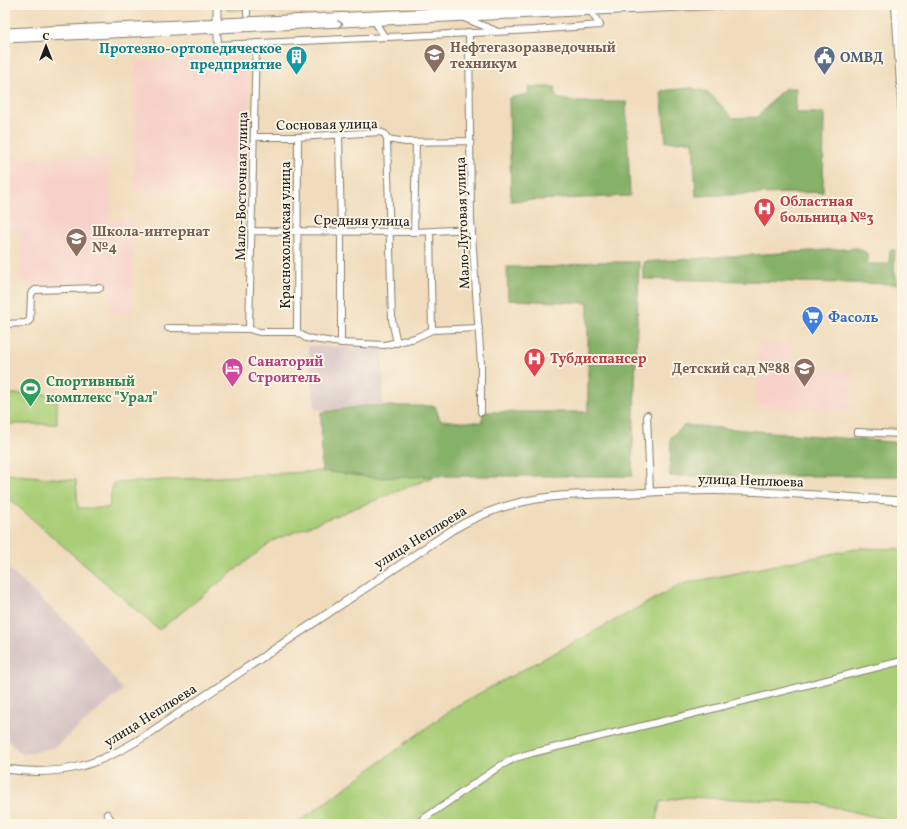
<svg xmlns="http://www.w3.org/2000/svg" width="907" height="829" font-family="Vollkorn,serif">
<rect width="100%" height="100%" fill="#fcf5e5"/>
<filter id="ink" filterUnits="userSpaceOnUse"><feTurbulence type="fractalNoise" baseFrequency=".025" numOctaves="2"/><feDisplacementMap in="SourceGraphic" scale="8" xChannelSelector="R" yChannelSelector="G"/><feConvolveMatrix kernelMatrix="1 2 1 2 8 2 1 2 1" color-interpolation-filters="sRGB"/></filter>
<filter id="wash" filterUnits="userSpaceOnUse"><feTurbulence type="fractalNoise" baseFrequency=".012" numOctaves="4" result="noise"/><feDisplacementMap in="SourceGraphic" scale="16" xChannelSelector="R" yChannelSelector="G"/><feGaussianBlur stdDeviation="0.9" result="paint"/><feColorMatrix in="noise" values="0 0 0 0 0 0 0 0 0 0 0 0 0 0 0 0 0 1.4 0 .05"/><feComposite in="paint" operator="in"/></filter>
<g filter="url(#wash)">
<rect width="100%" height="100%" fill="#f0dcbc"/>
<path fill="#f7d1c9" d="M 173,55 L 249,55 L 249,193 L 134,192 L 135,60 L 173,60 Z
M 110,157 L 111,220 L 135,220 L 133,313 L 110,312 L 110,285 L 21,285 L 20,234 L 5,234 L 6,159 Z
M 759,341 L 793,344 L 793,367 L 852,371 L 851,412 L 757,405 Z"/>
<path fill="#d2bfc1" d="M 308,346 L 383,348 L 383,405 L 315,410 Z
M 5,566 L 80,635 L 123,690 L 55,747 L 22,755 L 5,737 Z"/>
<path fill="#a9ce77" stroke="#62754a" d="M 224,5 L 273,5 L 273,9 L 227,10 Z
M 5,394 L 57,394 L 57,424 L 5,424 Z
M 322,471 L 436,476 L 272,541 L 159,630 L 5,495 L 5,474 L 76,480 L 78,508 L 109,508 L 113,483 Z
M 860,548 L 902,549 L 902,824 L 893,824 L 892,821 L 818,803 L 686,797 L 660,802 L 656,824 L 296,824 L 456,706 L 682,584 Z"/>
<path fill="#86b168" stroke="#516642" d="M 529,87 L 555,87 L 556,98 L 577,102 L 626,102 L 630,196 L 511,201 L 509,98 L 528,94 Z
M 691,88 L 708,92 L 733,118 L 758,117 L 779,93 L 786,88 L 796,88 L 796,113 L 824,113 L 823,192 L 696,196 L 693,141 L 666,142 L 661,91 Z
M 857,248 L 867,253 L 867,264 L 889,264 L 890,250 L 895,250 L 894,271 L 898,284 L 643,279 L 643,262 Z
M 591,262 L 639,262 L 632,476 L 436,476 L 377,478 L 322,471 L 321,412 L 365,406 L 435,406 L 440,420 L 460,422 L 482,422 L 483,412 L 588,412 L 588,303 L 508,300 L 507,267 L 554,267 Z
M 685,425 L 902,443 L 902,476 L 670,476 L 671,437 Z"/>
</g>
<g filter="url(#ink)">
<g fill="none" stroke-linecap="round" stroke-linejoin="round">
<defs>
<path id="minor" d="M 895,5 L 902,117
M 591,12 L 600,25
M 247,14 L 247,5
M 464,18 L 494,30
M 375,22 L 384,36
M 217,29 L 218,45 L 534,30 L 600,25
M 469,32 L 471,220 L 481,364 L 481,412
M 339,135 L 341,231 L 341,343
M 254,137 L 298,137 L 380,132 L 385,134 L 387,139 L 406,142 L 470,141
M 387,139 L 392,320 L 397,343
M 251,231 L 414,232 L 472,229
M 414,232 L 416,142
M 430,232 L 432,330
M 5,324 L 26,323 L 30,320 L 31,294 L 35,290 L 100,288
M 168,328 L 249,329 L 259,332 L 297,332 L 306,338 L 341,343 L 385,345 L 415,338 L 432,330 L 479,328
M 249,329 L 256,43
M 297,332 L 298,137
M 647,415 L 650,492
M 857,432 L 902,434
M 107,814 L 114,824
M 416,824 L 500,766 L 515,758 L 532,753 L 692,714 L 902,661"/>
<path id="major" d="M 217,5 L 217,27
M 5,32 L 589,5
M 5,39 L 723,5
M 5,769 C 61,777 98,766 145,736 L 452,530 C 515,493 565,495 636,493 C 671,491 706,490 742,491 C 795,493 849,497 902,501"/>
</defs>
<use href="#minor" stroke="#867c6c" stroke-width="8"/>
<use href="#major" stroke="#867c6c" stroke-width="9"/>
<use href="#minor" stroke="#fff" stroke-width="6"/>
<use href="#major" stroke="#fff" stroke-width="7"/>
</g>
<defs><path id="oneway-chevron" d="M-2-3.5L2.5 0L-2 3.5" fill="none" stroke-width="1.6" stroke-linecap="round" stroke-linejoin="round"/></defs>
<use stroke="#999" href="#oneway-chevron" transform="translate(340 24) rotate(-3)"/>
</g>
<defs>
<symbol id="university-pin" viewBox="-11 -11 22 30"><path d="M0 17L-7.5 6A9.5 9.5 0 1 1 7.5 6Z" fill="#8d6e63" stroke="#fcf5e5"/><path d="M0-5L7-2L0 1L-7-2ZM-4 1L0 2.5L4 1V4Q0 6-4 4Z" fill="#fff"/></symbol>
<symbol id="building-pin" viewBox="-11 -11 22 30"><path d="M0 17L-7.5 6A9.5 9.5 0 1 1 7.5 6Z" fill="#0f9aa8" stroke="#fcf5e5"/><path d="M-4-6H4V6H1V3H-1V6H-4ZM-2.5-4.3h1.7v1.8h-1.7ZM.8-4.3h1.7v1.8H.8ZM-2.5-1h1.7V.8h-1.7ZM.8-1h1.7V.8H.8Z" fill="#fff"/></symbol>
<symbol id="civic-pin" viewBox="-11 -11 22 30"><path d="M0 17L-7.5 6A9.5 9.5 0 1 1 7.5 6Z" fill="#5c6f8a" stroke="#fcf5e5"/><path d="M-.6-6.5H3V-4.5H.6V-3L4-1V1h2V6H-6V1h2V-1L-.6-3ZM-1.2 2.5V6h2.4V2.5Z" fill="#fff"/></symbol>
<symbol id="hospital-pin" viewBox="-11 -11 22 30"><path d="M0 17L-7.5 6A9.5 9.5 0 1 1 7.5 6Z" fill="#e0444e" stroke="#fcf5e5"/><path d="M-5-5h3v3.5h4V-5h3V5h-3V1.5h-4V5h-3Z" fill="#fff"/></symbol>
<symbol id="school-pin" viewBox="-11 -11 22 30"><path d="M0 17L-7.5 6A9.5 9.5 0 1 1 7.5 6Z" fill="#8d6e63" stroke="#fcf5e5"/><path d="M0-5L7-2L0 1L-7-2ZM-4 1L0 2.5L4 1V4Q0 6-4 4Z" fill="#fff"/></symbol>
<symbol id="supermarket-pin" viewBox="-11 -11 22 30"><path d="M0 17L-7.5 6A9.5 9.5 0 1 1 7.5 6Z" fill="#3f7fe0" stroke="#fcf5e5"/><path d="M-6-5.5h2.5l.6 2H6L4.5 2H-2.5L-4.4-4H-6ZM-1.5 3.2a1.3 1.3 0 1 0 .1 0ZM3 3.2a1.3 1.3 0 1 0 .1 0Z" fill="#fff"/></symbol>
<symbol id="hotel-pin" viewBox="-11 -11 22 30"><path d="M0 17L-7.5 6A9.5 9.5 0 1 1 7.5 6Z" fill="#d1479c" stroke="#fcf5e5"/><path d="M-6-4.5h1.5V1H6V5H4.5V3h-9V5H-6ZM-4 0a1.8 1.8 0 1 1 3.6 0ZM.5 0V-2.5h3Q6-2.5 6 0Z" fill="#fff"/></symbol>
<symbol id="stadium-pin" viewBox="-11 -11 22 30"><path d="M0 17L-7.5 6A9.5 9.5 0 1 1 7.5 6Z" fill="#2e9e5b" stroke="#fcf5e5"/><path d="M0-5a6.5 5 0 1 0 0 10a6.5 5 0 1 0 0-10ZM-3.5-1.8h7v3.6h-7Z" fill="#fff"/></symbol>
</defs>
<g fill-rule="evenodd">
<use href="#university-pin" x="422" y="42" width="25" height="34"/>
<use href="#building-pin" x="284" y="44" width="25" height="34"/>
<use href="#civic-pin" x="812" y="44" width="25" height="34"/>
<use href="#hospital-pin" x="752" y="196" width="25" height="34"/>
<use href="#school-pin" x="64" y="226" width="25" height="34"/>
<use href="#supermarket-pin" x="800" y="304" width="25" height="34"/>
<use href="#hospital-pin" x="522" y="346" width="25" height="34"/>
<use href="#school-pin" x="792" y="356" width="25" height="34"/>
<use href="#hotel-pin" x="220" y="356" width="25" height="34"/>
<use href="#stadium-pin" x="18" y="376" width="25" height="34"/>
</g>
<g text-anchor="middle" stroke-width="4" stroke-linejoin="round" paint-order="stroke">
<g font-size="14" font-weight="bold" fill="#785e54" stroke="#fcf5e5" text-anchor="start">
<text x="450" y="52">Нефтегазоразведочный<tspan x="450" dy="16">техникум</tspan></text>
<text x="92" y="236">Школа-интернат<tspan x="92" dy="16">№4</tspan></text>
<text x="790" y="373" text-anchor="end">Детский сад №88</text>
</g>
<g font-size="14" font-weight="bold" fill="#0d838f" stroke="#fcf5e5" text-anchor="end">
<text x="282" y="53">Протезно-ортопедическое<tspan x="282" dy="16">предприятие</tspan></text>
</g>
<g font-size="14" font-weight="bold" fill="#4e5e75" stroke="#fcf5e5" text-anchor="start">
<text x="840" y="62">ОМВД</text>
</g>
<g font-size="14" fill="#1c1c1c" stroke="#fcf5e5">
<text transform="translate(327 124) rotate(-1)" y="5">Сосновая улица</text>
<text transform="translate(241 186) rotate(-89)" y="5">Мало-Восточная улица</text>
<text transform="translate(362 220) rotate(1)" y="5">Средняя улица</text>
<text transform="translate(462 223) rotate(-92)" y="5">Мало-Луговая улица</text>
<text transform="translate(285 235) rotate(-90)" y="5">Краснохолмская улица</text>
<text transform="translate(751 480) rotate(2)" y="5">улица Неплюева</text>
<text transform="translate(420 537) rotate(-32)" y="5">улица Неплюева</text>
<text transform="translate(150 715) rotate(-32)" y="5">улица Неплюева</text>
</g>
<g font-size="14" font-weight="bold" fill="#be3a42" stroke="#fcf5e5" text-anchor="start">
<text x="780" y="206">Областная<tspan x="780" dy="16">больница №3</tspan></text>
<text x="550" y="363">Тубдиспансер</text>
</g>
<g font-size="14" font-weight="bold" fill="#366cbe" stroke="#fcf5e5" text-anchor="start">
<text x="828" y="322">Фасоль</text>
</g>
<g font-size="14" font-weight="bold" fill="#b23c85" stroke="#fcf5e5" text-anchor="start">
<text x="248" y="366">Санаторий<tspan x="248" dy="16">Строитель</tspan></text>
</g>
<g font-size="14" font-weight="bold" fill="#27864d" stroke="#fcf5e5" text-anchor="start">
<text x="46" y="386">Спортивный<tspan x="46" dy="16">комплекс "Урал"</tspan></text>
</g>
</g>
<rect width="907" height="829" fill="none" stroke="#fcf5e5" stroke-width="20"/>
<g transform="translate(46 46)" stroke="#fcf5e5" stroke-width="3" paint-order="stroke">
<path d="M0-3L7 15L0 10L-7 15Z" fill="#1c1c1c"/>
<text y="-6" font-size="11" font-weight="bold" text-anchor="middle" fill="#1c1c1c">С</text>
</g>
</svg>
